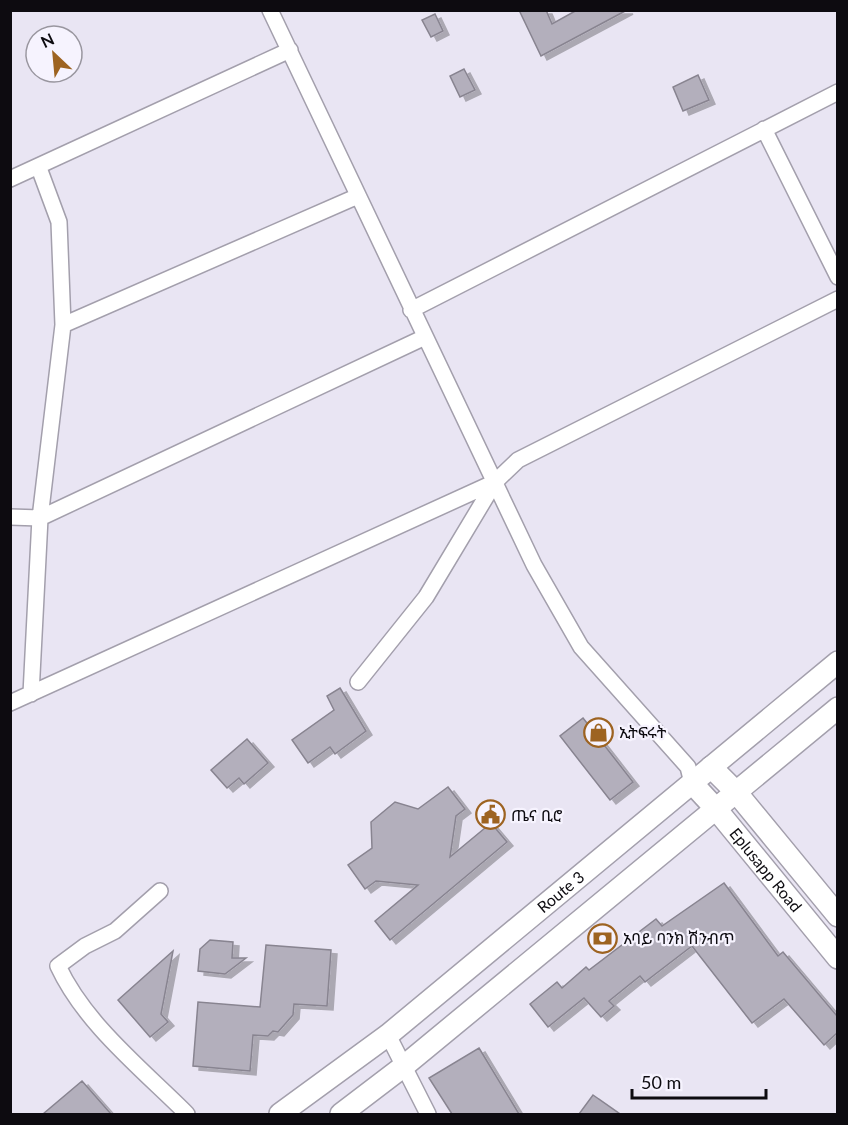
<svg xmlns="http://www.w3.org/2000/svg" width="848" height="1125" font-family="Lato,'Noto Sans Ethiopic',sans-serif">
<defs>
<filter id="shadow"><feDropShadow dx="6" dy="4" stdDeviation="0" flood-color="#0004"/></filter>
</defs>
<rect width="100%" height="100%" fill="#e9e5f3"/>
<path fill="#b3afbc" stroke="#888490" stroke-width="1.5" filter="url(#shadow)" d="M 519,10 L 546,10 L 552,24 L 577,10 L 627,10 L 541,56 Z
M 435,14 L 443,31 L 431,37 L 422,20 Z
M 464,69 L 475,90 L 460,97 L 450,76 Z
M 698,75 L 709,100 L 683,111 L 673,87 Z
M 340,688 L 366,731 L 335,754 L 330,747 L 308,763 L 292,740 L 334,710 L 327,696 Z
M 583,718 L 633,782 L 610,800 L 560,736 Z
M 247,739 L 268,763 L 244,784 L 239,778 L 227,788 L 211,770 Z
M 448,787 L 465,809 L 456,816 L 450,857 L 491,823 L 507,842 L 390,940 L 375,921 L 418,885 L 376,881 L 365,889 L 348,865 L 372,848 L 371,822 L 395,802 L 418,809 Z
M 724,883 L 778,956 L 783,952 L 837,1016 L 837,1033 L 824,1045 L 784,999 L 752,1023 L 692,946 L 645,982 L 640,976 L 609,1001 L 614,1006 L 601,1017 L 584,998 L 548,1027 L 530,1004 L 557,982 L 562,988 L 586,967 L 589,970 L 656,919 L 662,926 Z
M 210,940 L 233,942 L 232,958 L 246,958 L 225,974 L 198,971 L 200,949 Z
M 266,945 L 331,950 L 327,1006 L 294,1004 L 293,1015 L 278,1032 L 273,1031 L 268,1036 L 253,1035 L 250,1071 L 193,1066 L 198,1002 L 260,1007 Z
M 173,951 L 161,1014 L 168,1022 L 150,1037 L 118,1000 Z
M 479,1048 L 519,1114 L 452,1114 L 429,1078 Z
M 82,1081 L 111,1114 L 43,1114 Z
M 593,1095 L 620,1114 L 579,1114 Z"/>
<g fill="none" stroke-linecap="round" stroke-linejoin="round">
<defs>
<path id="minor" d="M 270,10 L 534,565 L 581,647 L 688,767 L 692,783
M 764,129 L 838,277
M 10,179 L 290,50
M 411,310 L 838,92
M 63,325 L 358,196
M 10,517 L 40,518 L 425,337
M 358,682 L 426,597 L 495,482 L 518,460 L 838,299
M 31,694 L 40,518 L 63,325 L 59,222 L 39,168
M 10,703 L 495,482
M 160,891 L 115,931 L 85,946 L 58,966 C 85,1024 142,1069 187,1114
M 388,1035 L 428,1114"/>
<g id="secondary">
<path d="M 711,767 L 736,792 L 838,916"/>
<path id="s1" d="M 692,783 L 716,809 L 838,958"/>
<path id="s2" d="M 280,1114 L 388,1035 L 838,662"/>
<path d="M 341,1114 L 404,1066 L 838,708"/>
</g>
</defs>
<use href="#minor" stroke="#a39fac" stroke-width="18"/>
<use href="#secondary" stroke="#a39fac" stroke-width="24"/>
<use href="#minor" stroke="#fff" stroke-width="15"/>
<use href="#secondary" stroke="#fff" stroke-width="21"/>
</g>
<defs>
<symbol id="shop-ring" viewBox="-11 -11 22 22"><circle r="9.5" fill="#f6f3fe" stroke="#9d6321" stroke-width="1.5"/><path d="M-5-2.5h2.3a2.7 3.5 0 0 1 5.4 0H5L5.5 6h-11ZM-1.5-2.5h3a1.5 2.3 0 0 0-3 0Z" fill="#9d6321"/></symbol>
<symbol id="civic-ring" viewBox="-11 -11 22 22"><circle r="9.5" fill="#f6f3fe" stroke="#9d6321" stroke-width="1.5"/><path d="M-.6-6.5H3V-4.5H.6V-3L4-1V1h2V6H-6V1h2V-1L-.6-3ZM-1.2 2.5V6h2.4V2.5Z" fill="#9d6321"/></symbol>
<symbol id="bank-ring" viewBox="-11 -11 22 22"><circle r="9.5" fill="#f6f3fe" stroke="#9d6321" stroke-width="1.5"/><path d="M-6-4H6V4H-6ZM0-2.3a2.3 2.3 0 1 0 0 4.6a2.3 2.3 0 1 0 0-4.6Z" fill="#9d6321"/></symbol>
</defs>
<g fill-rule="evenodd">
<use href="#shop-ring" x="582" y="716" width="33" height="33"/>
<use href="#civic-ring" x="474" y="798" width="33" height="33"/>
<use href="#bank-ring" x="586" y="922" width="33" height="33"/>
</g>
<g text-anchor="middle" stroke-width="4.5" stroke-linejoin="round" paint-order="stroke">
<g font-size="16" fill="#0d0b10" stroke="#f6f3fe" text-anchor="start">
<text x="619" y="738">ኢትፍሩት</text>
<text x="511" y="821">ጤና ቢሮ</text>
<text x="623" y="944">አባይ ባንክ ሽንብጥ</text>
</g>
<g font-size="16" fill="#0d0b10" stroke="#f6f3fe">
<text dy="6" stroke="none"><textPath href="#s1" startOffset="114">Eplusapp Road</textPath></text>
<text dy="6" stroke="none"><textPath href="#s2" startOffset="358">Route 3</textPath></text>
</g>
</g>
<rect width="848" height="1125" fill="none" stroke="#0d0b10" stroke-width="24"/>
<g transform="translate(54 54) rotate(334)"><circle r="28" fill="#f6f3fe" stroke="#99969f" stroke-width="1.5"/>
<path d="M0-4.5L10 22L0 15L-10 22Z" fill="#9d6321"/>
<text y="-9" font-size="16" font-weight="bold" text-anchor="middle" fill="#0d0b10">N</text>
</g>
<path d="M632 1089v9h134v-9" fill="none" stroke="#0d0b10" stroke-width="3"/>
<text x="641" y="1089" font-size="18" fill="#0d0b10" stroke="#f6f3fe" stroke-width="4.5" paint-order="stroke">50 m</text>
</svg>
